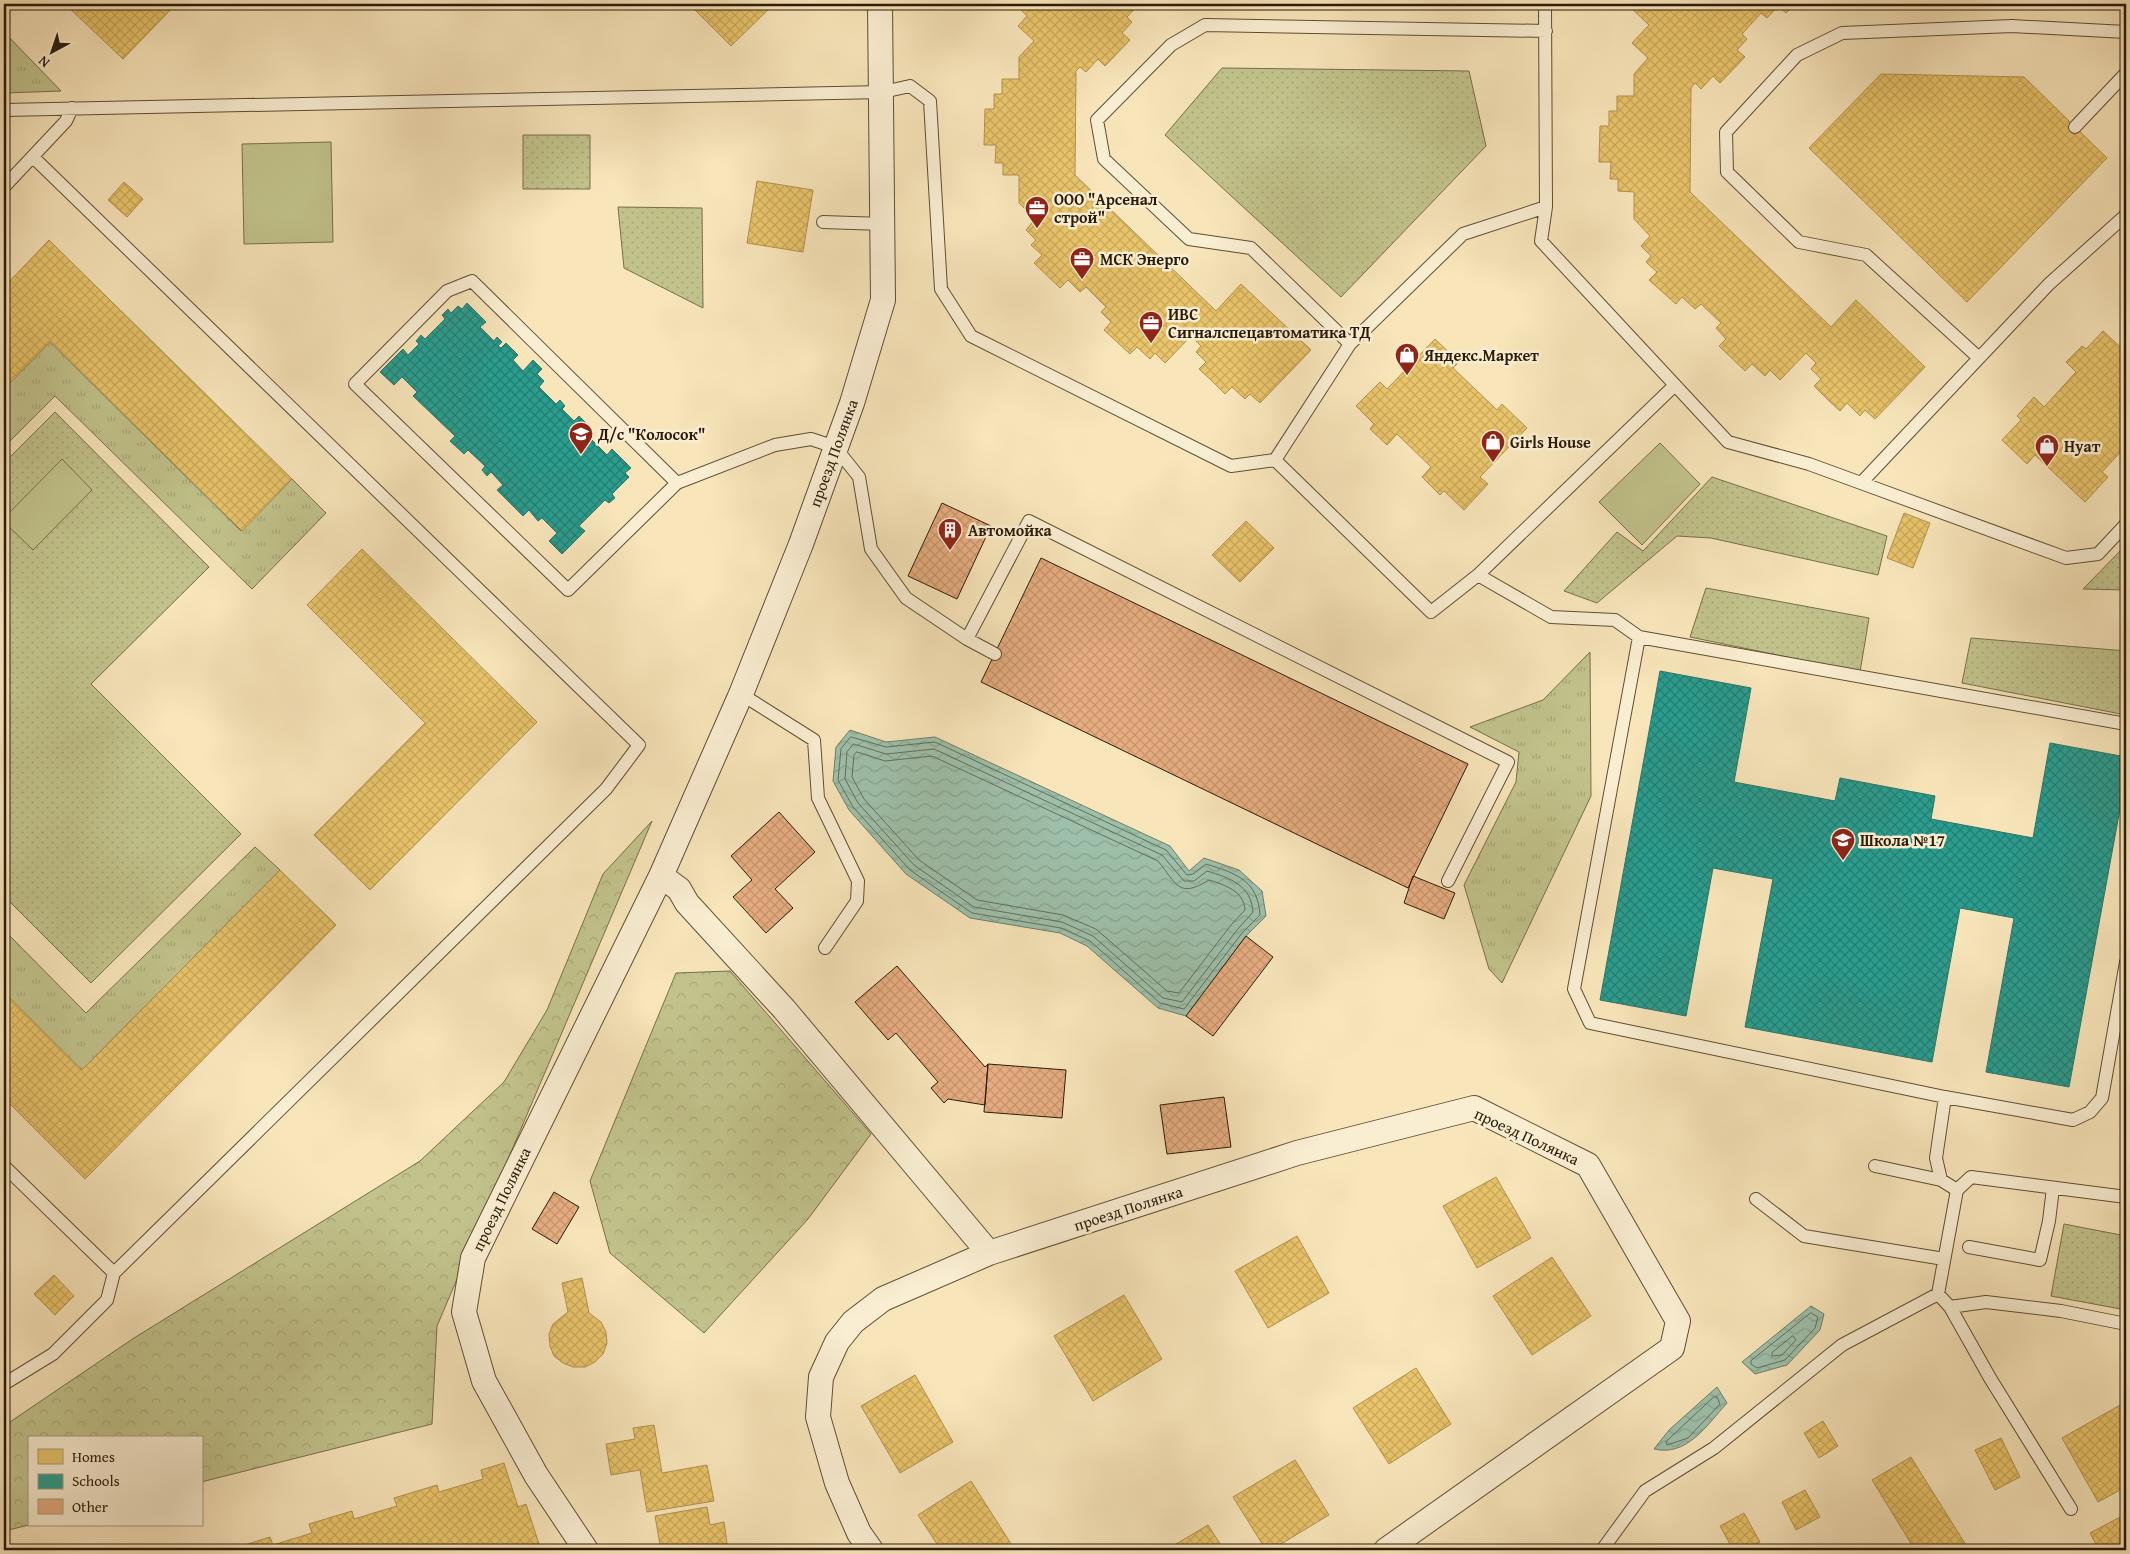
<svg xmlns="http://www.w3.org/2000/svg" width="2130" height="1554" font-family="'Gentium Book Plus',serif">
<defs>
<pattern id="grass-tufts" width="24" height="20" patternUnits="userSpaceOnUse" patternTransform="scale(1.25)"><rect width="24" height="20" fill="#c2c38c"/><path d="M3 7l-1-3M5 7V3M7 7l1-3M15 17l-1-3M17 17v-4M19 17l1-3" fill="none" stroke="#a7a777"/></pattern>
<pattern id="forest-crowns" width="20" height="18" patternUnits="userSpaceOnUse" patternTransform="scale(1.25)"><rect width="20" height="18" fill="#c2c38c"/><path d="M2 6a3 3 0 1 1 6 0M12 15a3 3 0 1 1 6 0" fill="none" stroke="#a7a777"/></pattern>
<pattern id="park-dots" width="8" height="8" patternUnits="userSpaceOnUse" patternTransform="scale(1.25)"><rect width="8" height="8" fill="#c2c38c"/><path d="M2 2h.1M6 6h.1" fill="none" stroke="#a7a777" stroke-width="1.8" stroke-linecap="round"/></pattern>
<pattern id="water-waves" width="16" height="10" patternUnits="userSpaceOnUse" patternTransform="scale(1.25)"><rect width="16" height="10" fill="#9ec0ab"/><path d="M0 5q4-4 8 0t8 0" fill="none" stroke="#88a492"/></pattern>
<pattern id="homes-cross-hatch" width="8" height="8" patternUnits="userSpaceOnUse" patternTransform="scale(1.25)"><rect width="8" height="8" fill="#e9c46a"/><path d="M0 0l8 8M0 8l8-8" fill="none" stroke="#c8a85a"/></pattern>
<pattern id="schools-cross-hatch" width="8" height="8" patternUnits="userSpaceOnUse" patternTransform="scale(1.25)"><rect width="8" height="8" fill="#2a9d8f"/><path d="M0 0l8 8M0 8l8-8" fill="none" stroke="#247f73"/></pattern>
<pattern id="building-cross-hatch" width="8" height="8" patternUnits="userSpaceOnUse" patternTransform="scale(1.25)"><rect width="8" height="8" fill="#e7ad80"/><path d="M0 0l8 8M0 8l8-8" fill="none" stroke="#c6946d"/></pattern>
</defs>
<rect width="100%" height="100%" fill="#f8e5ba"/>
<filter id="stains"><feTurbulence type="fractalNoise" baseFrequency=".004" numOctaves="4"/><feColorMatrix values="0 0 0 0 .2 0 0 0 0 .09 0 0 0 0 .02 0 0 0 .5 -.17"/></filter>
<radialGradient id="worn" r=".72"><stop offset=".6" stop-color="#630" stop-opacity="0"/><stop offset="1" stop-color="#630" stop-opacity=".3"/></radialGradient>
<path fill="url(#grass-tufts)" stroke="#766f4a" d="M 4,32 L 61,91 L 4,93 Z
M 50,342 L 241,531 L 292,479 L 326,513 L 252,589 L 55,396 L 4,447 L 4,389 Z
M 1590,652 L 1591,796 L 1502,983 L 1489,969 L 1464,885 L 1516,782 L 1519,752 L 1470,727 L 1543,700 Z
M 255,847 L 280,870 L 82,1070 L 4,992 L 4,930 L 86,1013 Z"/>
<path fill="url(#forest-crowns)" stroke="#766f4a" d="M 652,821 L 437,1326 L 432,1424 L 201,1482 L 201,1438 L 29,1438 L 29,1525 L 4,1531 L 4,1426 L 134,1338 L 420,1161 L 504,1082 L 547,1010 L 603,874 Z
M 730,971 L 871,1134 L 808,1219 L 704,1333 L 610,1253 L 590,1181 L 676,973 Z"/>
<path fill="url(#park-dots)" stroke="#766f4a" d="M 1222,68 L 1469,71 L 1486,146 L 1341,297 L 1165,135 Z
M 523,135 L 590,135 L 590,189 L 523,189 Z
M 618,207 L 702,208 L 703,308 L 624,268 Z
M 55,412 L 209,567 L 91,684 L 241,834 L 91,983 L 4,896 L 4,463 Z
M 1712,477 L 1887,536 L 1878,575 L 1711,538 L 1677,536 L 1597,603 L 1564,591 L 1617,532 L 1643,551 Z
M 2126,545 L 2126,590 L 2083,589 Z
M 1706,588 L 1869,618 L 1860,672 L 1690,637 Z
M 1971,638 L 2126,651 L 2126,715 L 1962,683 Z
M 2064,1224 L 2126,1236 L 2126,1310 L 2051,1296 Z"/>
<path fill="#c2c38c" stroke="#766f4a" d="M 331,142 L 333,242 L 244,244 L 242,144 Z
M 1660,443 L 1700,484 L 1642,545 L 1599,502 Z
M 62,459 L 92,490 L 33,550 L 4,522 L 4,518 Z"/>
<path fill="url(#water-waves)" stroke="#707e6a" d="M 850,730 L 886,742 L 935,737 L 1170,846 L 1189,871 L 1204,858 L 1239,870 L 1262,891 L 1266,916 L 1246,936 L 1186,1016 L 1158,1008 L 1087,946 L 1060,933 L 970,918 L 906,874 L 849,810 L 833,781 L 836,747 Z
M 1811,1306 L 1824,1314 L 1820,1330 L 1787,1365 L 1755,1374 L 1742,1362 Z
M 1717,1387 L 1727,1403 C 1707,1425 1687,1457 1654,1449 L 1669,1430 Z"/>
<path fill="url(#homes-cross-hatch)" stroke="#b0914d" d="M 65,4 L 176,4 L 123,59 Z
M 689,4 L 774,4 L 731,46 Z
M 1015,4 L 1139,4 L 1127,17 L 1132,22 L 1122,33 L 1130,40 L 1105,66 L 1098,59 L 1086,72 L 1080,67 L 1076,71 L 1075,175 L 1216,311 L 1241,284 L 1311,350 L 1260,403 L 1250,394 L 1245,399 L 1232,387 L 1225,394 L 1213,382 L 1199,369 L 1206,362 L 1196,352 L 1201,346 L 1191,336 L 1165,363 L 1155,353 L 1150,359 L 1137,347 L 1130,354 L 1104,330 L 1111,322 L 1101,312 L 1106,307 L 1086,287 L 1080,292 L 1068,280 L 1060,288 L 1034,263 L 1042,255 L 1031,245 L 1036,240 L 1026,230 L 1035,219 L 1019,203 L 1019,175 L 1003,175 L 1003,163 L 995,163 L 996,145 L 984,145 L 985,109 L 994,109 L 994,94 L 1002,94 L 1002,79 L 1019,79 L 1019,57 L 1034,41 L 1018,26 L 1027,16 Z
M 1627,4 L 1795,4 L 1786,13 L 1778,6 L 1767,18 L 1761,13 L 1752,23 L 1742,34 L 1747,39 L 1737,50 L 1745,57 L 1720,83 L 1713,76 L 1701,89 L 1695,83 L 1691,88 L 1690,192 L 1831,327 L 1856,300 L 1925,367 L 1875,419 L 1865,410 L 1860,416 L 1847,403 L 1840,411 L 1827,399 L 1814,386 L 1821,379 L 1811,369 L 1816,363 L 1806,353 L 1780,380 L 1770,370 L 1765,376 L 1752,364 L 1745,371 L 1719,346 L 1726,339 L 1716,328 L 1721,323 L 1701,304 L 1695,309 L 1682,297 L 1676,304 L 1649,280 L 1657,272 L 1646,262 L 1651,256 L 1641,246 L 1650,236 L 1634,219 L 1634,192 L 1618,191 L 1618,179 L 1610,179 L 1611,162 L 1599,162 L 1600,126 L 1609,126 L 1609,111 L 1617,111 L 1617,96 L 1634,96 L 1634,74 L 1648,58 L 1632,43 L 1649,25 Z
M 1881,74 L 2024,77 L 2107,158 L 1967,302 L 1809,148 Z
M 757,181 L 813,190 L 803,252 L 747,243 Z
M 124,182 L 143,199 L 127,217 L 108,200 Z
M 49,240 L 292,479 L 242,531 L 50,342 L 4,389 L 4,287 Z
M 2103,331 L 2126,352 L 2126,358 L 2122,362 L 2126,366 L 2126,446 L 2102,472 L 2108,477 L 2085,502 L 2035,455 L 2027,464 L 2002,440 L 2021,420 L 2017,416 L 2034,397 L 2044,407 L 2076,372 L 2066,362 L 2082,346 L 2086,349 Z
M 1435,339 L 1459,362 L 1453,368 L 1497,410 L 1502,404 L 1527,428 L 1480,477 L 1488,484 L 1464,510 L 1444,491 L 1440,495 L 1422,477 L 1431,467 L 1397,434 L 1387,445 L 1370,429 L 1374,424 L 1356,406 L 1380,382 L 1387,389 Z
M 1904,513 L 1930,523 L 1913,568 L 1887,558 Z
M 1246,521 L 1274,548 L 1240,582 L 1212,555 Z
M 362,549 L 537,722 L 370,890 L 314,835 L 425,723 L 307,605 Z
M 280,870 L 336,925 L 85,1179 L 4,1098 L 4,992 L 82,1070 Z
M 1496,1177 L 1531,1238 L 1477,1268 L 1443,1206 Z
M 1297,1236 L 1329,1293 L 1268,1328 L 1235,1271 Z
M 1552,1257 L 1591,1316 L 1532,1355 L 1493,1296 Z
M 54,1275 L 74,1296 L 55,1315 L 34,1294 Z
M 582,1278 L 589,1313 L 601,1322 L 606,1332 L 607,1343 L 603,1354 L 595,1362 L 585,1367 L 573,1367 L 563,1363 L 554,1356 L 550,1346 L 549,1334 L 553,1324 L 568,1312 L 562,1283 Z
M 1124,1295 L 1162,1359 L 1093,1401 L 1054,1336 Z
M 1416,1368 L 1451,1424 L 1389,1464 L 1353,1408 Z
M 915,1375 L 953,1442 L 900,1473 L 861,1406 Z
M 2122,1404 L 2126,1411 L 2126,1487 L 2098,1502 L 2062,1438 Z
M 1823,1421 L 1838,1446 L 1819,1458 L 1804,1433 Z
M 654,1425 L 662,1473 L 707,1465 L 714,1501 L 647,1512 L 640,1470 L 611,1475 L 606,1444 L 635,1439 L 633,1428 Z
M 2001,1438 L 2020,1477 L 1995,1490 L 1975,1450 Z
M 1911,1457 L 1969,1550 L 1915,1550 L 1872,1480 Z
M 1295,1460 L 1329,1515 L 1271,1550 L 1266,1550 L 1233,1497 Z
M 504,1463 L 518,1507 L 526,1504 L 540,1547 L 529,1550 L 506,1550 L 504,1544 L 485,1550 L 229,1550 L 270,1537 L 273,1545 L 312,1533 L 309,1524 L 352,1511 L 354,1519 L 397,1506 L 394,1498 L 437,1485 L 439,1492 L 483,1479 L 481,1470 Z
M 971,1481 L 1015,1550 L 941,1550 L 918,1515 Z
M 1805,1490 L 1820,1517 L 1796,1530 L 1782,1502 Z
M 707,1507 L 710,1525 L 724,1522 L 728,1550 L 661,1550 L 655,1516 Z
M 1744,1513 L 1760,1542 L 1745,1550 L 1733,1550 L 1720,1526 Z
M 2126,1514 L 2126,1548 L 2121,1550 L 2099,1550 L 2090,1533 Z
M 1208,1525 L 1224,1550 L 1166,1550 Z"/>
<path fill="url(#schools-cross-hatch)" stroke="#2a7666" d="M 467,303 L 486,322 L 480,327 L 494,341 L 497,337 L 502,342 L 498,346 L 501,348 L 506,343 L 518,355 L 513,360 L 523,371 L 533,360 L 542,369 L 537,374 L 544,381 L 539,387 L 556,404 L 560,400 L 565,406 L 562,409 L 574,421 L 579,416 L 591,428 L 586,434 L 607,455 L 612,449 L 631,468 L 625,473 L 629,477 L 612,494 L 615,498 L 609,503 L 605,500 L 579,526 L 585,531 L 562,554 L 549,541 L 557,533 L 542,518 L 538,521 L 529,510 L 523,516 L 497,490 L 503,485 L 491,472 L 487,476 L 482,470 L 485,466 L 468,450 L 464,454 L 450,441 L 455,436 L 413,396 L 417,392 L 402,377 L 394,385 L 380,372 L 403,349 L 408,355 L 419,344 L 416,341 L 421,335 L 425,339 L 445,319 L 442,315 L 448,309 L 451,313 L 458,306 L 462,309 Z
M 1660,671 L 1751,688 L 1734,782 L 1835,801 L 1840,778 L 1935,796 L 1931,819 L 2033,838 L 2050,743 L 2126,757 L 2126,776 L 2069,1087 L 1986,1072 L 2014,918 L 1960,908 L 1932,1062 L 1745,1027 L 1773,879 L 1713,868 L 1686,1016 L 1600,1000 Z"/>
<g fill="none" stroke-linecap="round" stroke-linejoin="round">
<path stroke="#646e5a" stroke-width="1" d="M 851,737 L 886,747 L 935,742 L 1166,850 L 1187,875 L 1193,874 L 1206,864 C 1235,873 1258,880 1260,915 L 1242,933 L 1184,1009 L 1160,1003 L 1090,941 L 1061,928 L 972,913 L 910,870 L 853,807 L 838,780 L 841,749 Z
M 854,744 L 886,754 L 934,749 L 1162,855 L 1184,881 L 1194,881 L 1207,871 C 1230,878 1251,885 1253,912 L 1237,930 L 1182,1002 L 1163,998 L 1093,936 L 1062,922 L 974,907 L 914,865 L 858,803 L 845,779 L 847,752 Z
M 857,752 L 885,761 L 932,756 L 1158,861 C 1177,884 1178,899 1209,880 C 1225,885 1244,891 1245,910 L 1231,925 L 1179,993 L 1167,991 L 1096,929 L 1063,915 L 977,900 L 919,860 L 864,799 L 852,777 L 854,755 Z
M 1811,1313 L 1818,1317 L 1815,1328 L 1785,1360 L 1757,1368 L 1751,1364 L 1751,1361 Z
M 1793,1336 L 1796,1340 L 1782,1355 L 1772,1356 L 1772,1353 Z
M 1714,1397 L 1717,1397 L 1720,1404 L 1688,1438 L 1667,1445 L 1666,1442 Z"/>
</g>
<path fill="url(#building-cross-hatch)" stroke="#2b1b08" d="M 942,503 L 991,526 L 957,599 L 908,576 Z
M 1041,558 L 1468,764 L 1408,888 L 981,682 Z
M 779,812 L 815,852 L 775,889 L 793,908 L 766,933 L 733,897 L 752,880 L 731,856 Z
M 1413,876 L 1455,893 L 1444,919 L 1404,903 Z
M 1246,936 L 1273,957 L 1213,1036 L 1186,1016 Z
M 897,966 L 985,1067 L 988,1064 L 985,1105 L 948,1099 L 944,1103 L 931,1088 L 938,1082 L 896,1033 L 888,1040 L 855,1002 Z
M 988,1064 L 1066,1070 L 1062,1118 L 984,1112 Z
M 1224,1097 L 1231,1147 L 1167,1154 L 1160,1105 Z
M 554,1192 L 579,1207 L 557,1244 L 532,1229 Z"/>
<g fill="none" stroke-linecap="round" stroke-linejoin="round">
<defs>
<path id="lane" d="M 1545,4 L 1546,207 L 1541,241 L 1728,442 L 1809,464 L 1861,483
M 1546,31 L 1205,25 L 1171,45 L 1097,120 L 1104,159 L 1189,239 L 1251,248 L 1350,344 L 1275,460 L 1431,612 L 1478,575 L 1675,385
M 4,110 L 883,92 L 910,86 L 930,101 L 941,289 L 971,336 L 1231,466 L 1275,460
M 2075,127 L 2126,73
M 4,187 L 66,121 L 72,108
M 2126,215 L 2049,284 L 1861,483 L 2066,558 L 2098,554 L 2126,524
M 823,222 L 883,224
M 1350,344 L 1463,234 L 1546,207
M 1979,358 L 1866,255 L 1799,242 L 1727,172 L 1726,132 L 1797,55 L 1842,33 L 2012,26 L 2126,32
M 677,483 L 568,590 L 355,384 L 447,291 L 472,281 L 677,483 L 775,445 L 811,439 L 835,447 L 859,477 L 871,549 L 906,598 L 967,639 L 995,654
M 1478,575 L 1551,617 L 1615,620 L 1639,637 L 2126,724
M 1639,637 L 1574,989 L 1590,1023 L 1945,1097 L 2073,1120 L 2090,1112 L 2102,1098 L 2126,962
M 967,639 L 1029,521 L 1508,762 L 1448,881
M 741,694 L 814,740 L 818,798 L 858,881 L 857,901 L 825,948
M 4,1166 L 114,1273
M 1875,1166 L 1941,1180 L 1957,1190
M 1941,1180 L 1936,1158 L 1945,1097
M 1756,1199 L 1804,1236 L 1944,1259
M 1969,1247 L 2040,1260 L 2049,1221 L 2053,1188
M 1938,1294 L 1950,1307 L 1990,1378 L 2071,1509
M 1950,1307 L 1986,1302 L 2061,1311 L 2126,1324
M 4,1384 L 53,1354 L 107,1300 L 114,1273 L 606,789 L 639,745 L 33,157
M 1602,1550 L 1645,1491 L 1714,1448 L 1842,1345 L 1938,1294 L 1957,1190 L 1971,1177 L 2126,1197"/>
<path id="street" d="M 661,876 L 679,889 L 687,903 L 784,1009 L 989,1253
M 586,1550 L 536,1475 L 484,1381 L 464,1312 L 473,1258 L 661,876 L 741,694 L 801,544 L 852,403 L 883,300 L 880,4
M 871,1550 L 859,1533 L 837,1483 L 818,1417 L 821,1377 L 837,1342 L 853,1322 L 883,1299 L 989,1253 L 1297,1153 L 1474,1108 L 1588,1165 L 1678,1321 L 1672,1348 L 1386,1550"/>
</defs>
<use href="#lane" stroke="#5e4e34" stroke-width="14"/>
<use href="#street" stroke="#5e4e34" stroke-width="26"/>
<use href="#lane" stroke="#faeed2" stroke-width="12"/>
<use href="#street" stroke="#faeed2" stroke-width="24"/>
</g>
<defs>
<symbol id="office-pin" viewBox="-11 -11 22 30"><path d="M0 17L-7.5 6A9.5 9.5 0 1 1 7.5 6Z" fill="#8f2418" stroke="#faeed2"/><path d="M-6-3h4V-5.5h4V-3h4V5H-6ZM-1-4.5V-3h2v-1.5ZM-6 0V1H6V0Z" fill="#fff"/></symbol>
<symbol id="shop-pin" viewBox="-11 -11 22 30"><path d="M0 17L-7.5 6A9.5 9.5 0 1 1 7.5 6Z" fill="#8f2418" stroke="#faeed2"/><path d="M-5-2.5h2.3a2.7 3.5 0 0 1 5.4 0H5L5.5 6h-11ZM-1.5-2.5h3a1.5 2.3 0 0 0-3 0Z" fill="#fff"/></symbol>
<symbol id="school-pin" viewBox="-11 -11 22 30"><path d="M0 17L-7.5 6A9.5 9.5 0 1 1 7.5 6Z" fill="#8f2418" stroke="#faeed2"/><path d="M0-5L7-2L0 1L-7-2ZM-4 1L0 2.5L4 1V4Q0 6-4 4Z" fill="#fff"/></symbol>
<symbol id="building-pin" viewBox="-11 -11 22 30"><path d="M0 17L-7.5 6A9.5 9.5 0 1 1 7.5 6Z" fill="#8f2418" stroke="#faeed2"/><path d="M-4-6H4V6H1V3H-1V6H-4ZM-2.5-4.3h1.7v1.8h-1.7ZM.8-4.3h1.7v1.8H.8ZM-2.5-1h1.7V.8h-1.7ZM.8-1h1.7V.8H.8Z" fill="#fff"/></symbol>
</defs>
<g fill-rule="evenodd">
<use href="#office-pin" x="1023" y="194" width="28" height="38"/>
<use href="#office-pin" x="1068" y="245" width="28" height="38"/>
<use href="#office-pin" x="1137" y="309" width="28" height="38"/>
<use href="#shop-pin" x="1393" y="341" width="28" height="38"/>
<use href="#school-pin" x="567" y="420" width="28" height="38"/>
<use href="#shop-pin" x="1479" y="428" width="28" height="38"/>
<use href="#shop-pin" x="2033" y="432" width="28" height="38"/>
<use href="#building-pin" x="936" y="516" width="28" height="38"/>
<use href="#school-pin" x="1829" y="826" width="28" height="38"/>
</g>
<g text-anchor="middle" stroke-width="5" stroke-linejoin="round" paint-order="stroke">
<g font-size="16" font-weight="bold" fill="#2b1b08" stroke="#faeed2" text-anchor="start">
<text x="1054" y="205">ООО "Арсенал<tspan x="1054" dy="18">строй"</tspan></text>
<text x="1100" y="265">МСК Энерго</text>
<text x="1168" y="320">ИВС<tspan x="1168" dy="18">Сигналспецавтоматика ТД</tspan></text>
<text x="1424" y="361">Яндекс.Маркет</text>
<text x="598" y="440">Д/с "Колосок"</text>
<text x="1510" y="448">Girls House</text>
<text x="2064" y="452">Нуат</text>
<text x="968" y="536">Автомойка</text>
<text x="1860" y="846">Школа №17</text>
</g>
<g font-size="16" fill="#2b1b08" stroke="#faeed2">
<text transform="translate(833 453) rotate(-70)" y="6">проезд Полянка</text>
<text transform="translate(1527 1136) rotate(25)" y="6">проезд Полянка</text>
<text transform="translate(501 1199) rotate(-64)" y="6">проезд Полянка</text>
<text transform="translate(1128 1208) rotate(-18)" y="6">проезд Полянка</text>
</g>
</g>
<rect width="2130" height="1554" fill="none" stroke="#f8e5ba" stroke-width="20"/>
<rect x="5" y="5" width="2120" height="1544" fill="none" stroke="#2b1b08" stroke-width="2.5"/>
<rect x="10" y="10" width="2110" height="1534" fill="none" stroke="#2b1b08"/>
<rect x="28" y="1436" width="175" height="90" fill="#faeed2" stroke="#a79a81"/>
<rect x="38" y="1449" width="25" height="15" fill="#e9c46a" stroke="#a79a81"/>
<text x="72" y="1462" font-size="15" fill="#2b1b08">Homes</text>
<rect x="38" y="1474" width="25" height="15" fill="#2a9d8f" stroke="#a79a81"/>
<text x="72" y="1486" font-size="15" fill="#2b1b08">Schools</text>
<rect x="38" y="1499" width="25" height="15" fill="#e7ad80" stroke="#a79a81"/>
<text x="72" y="1512" font-size="15" fill="#2b1b08">Other</text>
<g transform="translate(52 52) rotate(220)" stroke="#faeed2" stroke-width="4" paint-order="stroke">
<path d="M0-4L9 19L0 12L-9 19Z" fill="#2b1b08"/>
<text y="-8" font-size="14" font-weight="bold" text-anchor="middle" fill="#2b1b08">N</text>
</g>
<rect width="100%" height="100%" filter="url(#stains)"/>
<rect width="100%" height="100%" fill="url(#worn)"/>
</svg>
